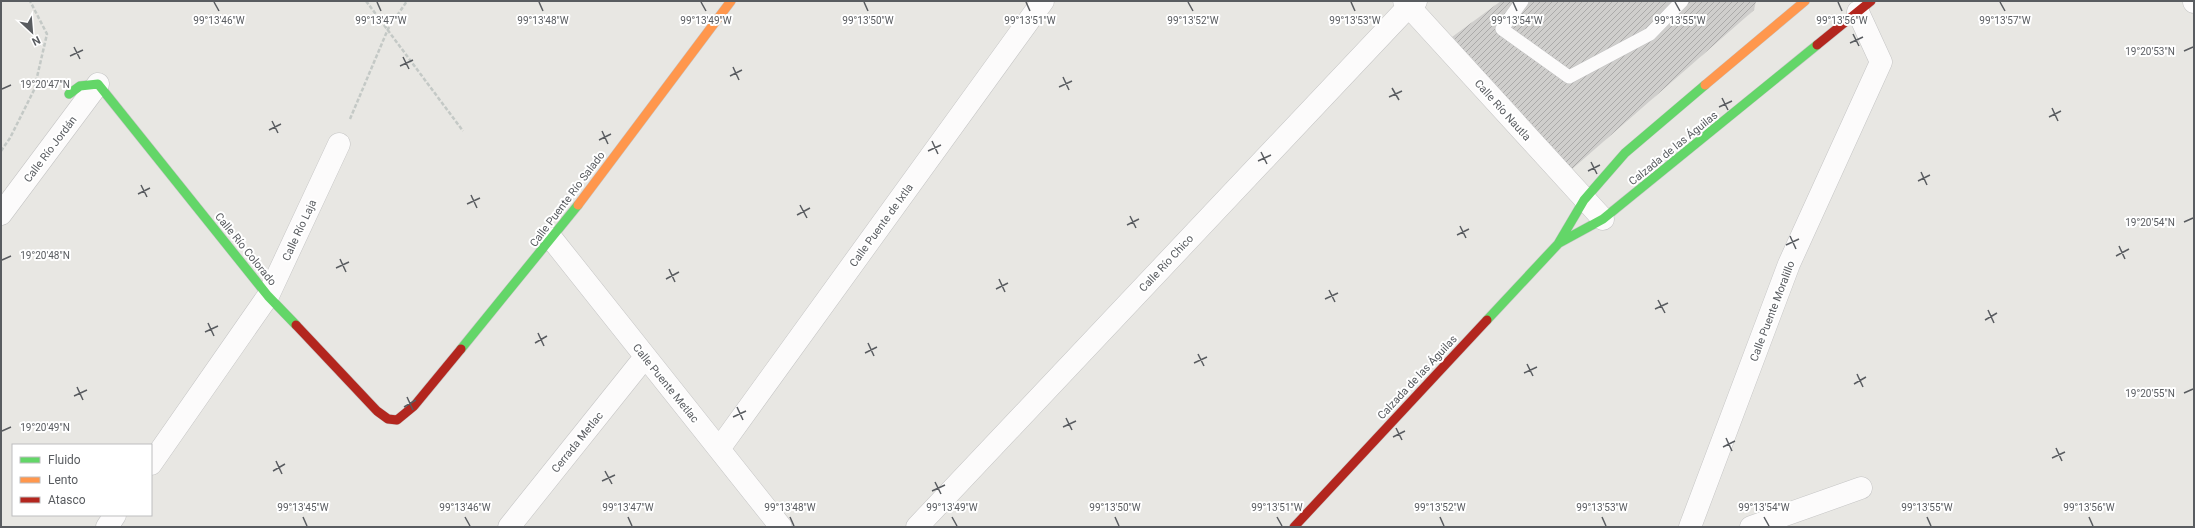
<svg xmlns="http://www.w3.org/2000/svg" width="2195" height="528" font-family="Roboto,sans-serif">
<defs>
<pattern id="building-hatch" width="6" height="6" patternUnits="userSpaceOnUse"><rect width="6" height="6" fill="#cfcecc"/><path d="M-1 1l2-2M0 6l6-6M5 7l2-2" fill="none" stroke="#abaaa9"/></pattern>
</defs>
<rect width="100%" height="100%" fill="#e8e7e3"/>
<path fill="url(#building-hatch)" d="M 1501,1 L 1756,1 L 1754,10 L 1571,170 L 1452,37 Z"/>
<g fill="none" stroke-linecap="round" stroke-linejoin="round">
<defs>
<path id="lane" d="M 1522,1 L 1502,29 L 1569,77 L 1650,34 L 1682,1"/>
<path id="street" d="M 1404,1 L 1603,219
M 2194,1 L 2194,2
M 1,214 L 98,84
M 552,239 L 781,527
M 719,449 L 1043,1
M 151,464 L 268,296 L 339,144
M 107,527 L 115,515
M 509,527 L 645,357
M 917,527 L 1409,6 L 1416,1
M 1690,527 L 1789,264 L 1881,62 L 1858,12
M 1751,527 L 1861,488"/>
<path id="fast" d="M 69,94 L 80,86 L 98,84 L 268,296 L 296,325
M 1559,243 L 1603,219 L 1817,45
M 1487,320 L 1558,244 L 1584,200 L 1625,153 L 1705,85
M 461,349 L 578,205"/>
<path id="slow" d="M 1705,85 L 1805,1
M 578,205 L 731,1"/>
<path id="jam" d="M 1817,45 L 1871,1
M 296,325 L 377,411 L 388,419 L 397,420 L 414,406 L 461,349
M 1294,527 L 1487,320"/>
</defs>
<use href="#lane" stroke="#c5c5c5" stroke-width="14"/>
<use href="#street" stroke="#c5c5c5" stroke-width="23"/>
<use href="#fast" stroke="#c5c5c5" stroke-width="10"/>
<use href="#slow" stroke="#c5c5c5" stroke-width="10"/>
<use href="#jam" stroke="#c5c5c5" stroke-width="10"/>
<path stroke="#c4c9c6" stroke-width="2.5" stroke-dasharray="4 2" stroke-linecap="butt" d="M 366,1 L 463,131
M 350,119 L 388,29 L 407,1
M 1,151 L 10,138 L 34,90 L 47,34 L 30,1"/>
<use href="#lane" stroke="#fcfbfb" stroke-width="13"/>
<use href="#street" stroke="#fcfbfb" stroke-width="22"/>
<use href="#fast" stroke="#63d668" stroke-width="9"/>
<use href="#slow" stroke="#ff974d" stroke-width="9"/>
<use href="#jam" stroke="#b3261e" stroke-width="9"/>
</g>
<path fill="none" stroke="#595c60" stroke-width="1.5" d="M 214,2 L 219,11M 377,2 L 381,11M 539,2 L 543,11M 701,2 L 706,11M 864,2 L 868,11M 1026,2 L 1030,11M 1188,2 L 1193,11M 1351,2 L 1355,11M 1513,2 L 1517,11M 1675,2 L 1680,11M 1838,2 L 1842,11M 2000,2 L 2005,11M 1853,34 L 1859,46M 1850,43 L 1863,37M 74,47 L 80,59M 2184,51 L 2193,47M 70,56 L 83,50M 403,57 L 409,69M 400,66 L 413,60M 733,67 L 739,80M 730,76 L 742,70M 1063,77 L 1069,90M 1059,87 L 1072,81M 1392,88 L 1399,100M 2,89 L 11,85M 1389,97 L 1402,91M 1722,98 L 1728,110M 1719,107 L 1732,101M 2052,108 L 2058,121M 2049,117 L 2061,111M 272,121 L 278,133M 269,130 L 281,124M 602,131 L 608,144M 599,140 L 611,134M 932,141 L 938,154M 928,151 L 941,145M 1261,152 L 1267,164M 1258,161 L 1271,155M 1591,162 L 1597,174M 1588,171 L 1600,165M 1921,172 L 1927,185M 1918,181 L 1930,175M 141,185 L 147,197M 138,194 L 150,188M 471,195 L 477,208M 467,204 L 480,198M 800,205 L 807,218M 797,215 L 810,208M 1130,216 L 1136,228M 2184,222 L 2193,218M 1127,225 L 1139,219M 1460,226 L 1466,238M 1457,235 L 1469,229M 1790,236 L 1796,249M 1786,245 L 1799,239M 2119,246 L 2125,259M 2116,256 L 2129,249M 340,259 L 346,272M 2,260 L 11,256M 336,268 L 349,262M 669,269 L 675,282M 666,279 L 679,272M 999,279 L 1005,292M 996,289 L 1008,283M 1329,290 L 1335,302M 1325,299 L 1338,293M 1658,300 L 1665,313M 1655,309 L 1668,303M 1988,310 L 1994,323M 1985,320 L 1997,313M 208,323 L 214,336M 205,332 L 218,326M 538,333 L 544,346M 535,343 L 547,336M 868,343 L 874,356M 865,353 L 877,347M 1198,354 L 1204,366M 1194,363 L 1207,357M 1527,364 L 1533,376M 1524,373 L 1537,367M 1857,374 L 1863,387M 1854,384 L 1866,377M 77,387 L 83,400M 2184,393 L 2193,389M 74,396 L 87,390M 407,397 L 413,410M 404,407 L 416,400M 737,407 L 743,420M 733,417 L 746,411M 1066,418 L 1072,430M 1063,427 L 1076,421M 1396,428 L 1402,440M 2,431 L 11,427M 1393,437 L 1405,431M 1726,438 L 1732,451M 1723,447 L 1735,441M 2056,448 L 2062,461M 2052,458 L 2065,452M 276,461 L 282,474M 273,471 L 285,464M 605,471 L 612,484M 602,481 L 615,475M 935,482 L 941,494M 932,491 L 945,485M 303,517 L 307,526M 465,517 L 470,526M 628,517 L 632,526M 790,517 L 794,526M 952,517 L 957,526M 1115,517 L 1119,526M 1277,517 L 1282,526M 1440,517 L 1444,526M 1602,517 L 1606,526M 1764,517 L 1769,526M 1927,517 L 1931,526M 2089,517 L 2093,526"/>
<g text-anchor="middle" stroke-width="4" stroke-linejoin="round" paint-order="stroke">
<g font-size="11" fill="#595c60" stroke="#fff">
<text transform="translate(1503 110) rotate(48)" y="4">Calle Río Nautla</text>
<text transform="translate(1673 148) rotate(-39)" y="4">Calzada de las Águilas</text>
<text transform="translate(50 149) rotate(-53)" y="4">Calle Río Jordán</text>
<text transform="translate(567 199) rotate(-53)" y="4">Calle Puente Río Salado</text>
<text transform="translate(881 225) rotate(-54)" y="4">Calle Puente de Ixtla</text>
<text transform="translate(299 230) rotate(-65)" y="4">Calle Río Laja</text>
<text transform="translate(246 249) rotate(51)" y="4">Calle Río Colorado</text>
<text transform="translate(1166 263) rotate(-47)" y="4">Calle Río Chico</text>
<text transform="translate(1772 311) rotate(-69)" y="4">Calle Puente Moralillo</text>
<text transform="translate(1417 377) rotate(-47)" y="4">Calzada de las Águilas</text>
<text transform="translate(666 383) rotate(51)" y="4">Calle Puente Metlac</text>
<text transform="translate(577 442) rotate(-51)" y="4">Cerrada Metlac</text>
</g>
</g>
<g font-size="10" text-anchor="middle" fill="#595c60" stroke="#fff" stroke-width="4" stroke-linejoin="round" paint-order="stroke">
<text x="219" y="24">99°13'46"W</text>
<text x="381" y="24">99°13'47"W</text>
<text x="543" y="24">99°13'48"W</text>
<text x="706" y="24">99°13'49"W</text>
<text x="868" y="24">99°13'50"W</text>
<text x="1030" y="24">99°13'51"W</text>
<text x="1193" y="24">99°13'52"W</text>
<text x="1355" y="24">99°13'53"W</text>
<text x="1517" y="24">99°13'54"W</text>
<text x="1680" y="24">99°13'55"W</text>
<text x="1842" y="24">99°13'56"W</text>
<text x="2005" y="24">99°13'57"W</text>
<text x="2150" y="55">19°20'53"N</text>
<text x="45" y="88">19°20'47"N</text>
<text x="2150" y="226">19°20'54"N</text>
<text x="45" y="259">19°20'48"N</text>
<text x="2150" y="397">19°20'55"N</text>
<text x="45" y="431">19°20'49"N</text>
<text x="303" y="511">99°13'45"W</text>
<text x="465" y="511">99°13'46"W</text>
<text x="628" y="511">99°13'47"W</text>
<text x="790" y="511">99°13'48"W</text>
<text x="952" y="511">99°13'49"W</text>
<text x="1115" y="511">99°13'50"W</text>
<text x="1277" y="511">99°13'51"W</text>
<text x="1440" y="511">99°13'52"W</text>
<text x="1602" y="511">99°13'53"W</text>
<text x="1764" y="511">99°13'54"W</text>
<text x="1927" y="511">99°13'55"W</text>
<text x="2089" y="511">99°13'56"W</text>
</g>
<rect width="2195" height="528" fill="none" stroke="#595c60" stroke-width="4"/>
<rect x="12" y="444" width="140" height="72" fill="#ffffff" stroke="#bdbebf"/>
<rect x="20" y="457" width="20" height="6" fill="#63d668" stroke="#bdbebf"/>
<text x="48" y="464" font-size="12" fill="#595c60">Fluido</text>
<rect x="20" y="477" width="20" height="6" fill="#ff974d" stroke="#bdbebf"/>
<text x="48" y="484" font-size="12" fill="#595c60">Lento</text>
<rect x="20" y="497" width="20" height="6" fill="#b3261e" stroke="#bdbebf"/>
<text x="48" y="504" font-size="12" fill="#595c60">Atasco</text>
<g transform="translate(32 32) rotate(154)" stroke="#ffffff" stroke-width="3" paint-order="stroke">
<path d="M0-3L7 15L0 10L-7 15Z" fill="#595c60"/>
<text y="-6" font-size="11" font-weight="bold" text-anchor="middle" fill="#595c60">N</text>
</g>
</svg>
